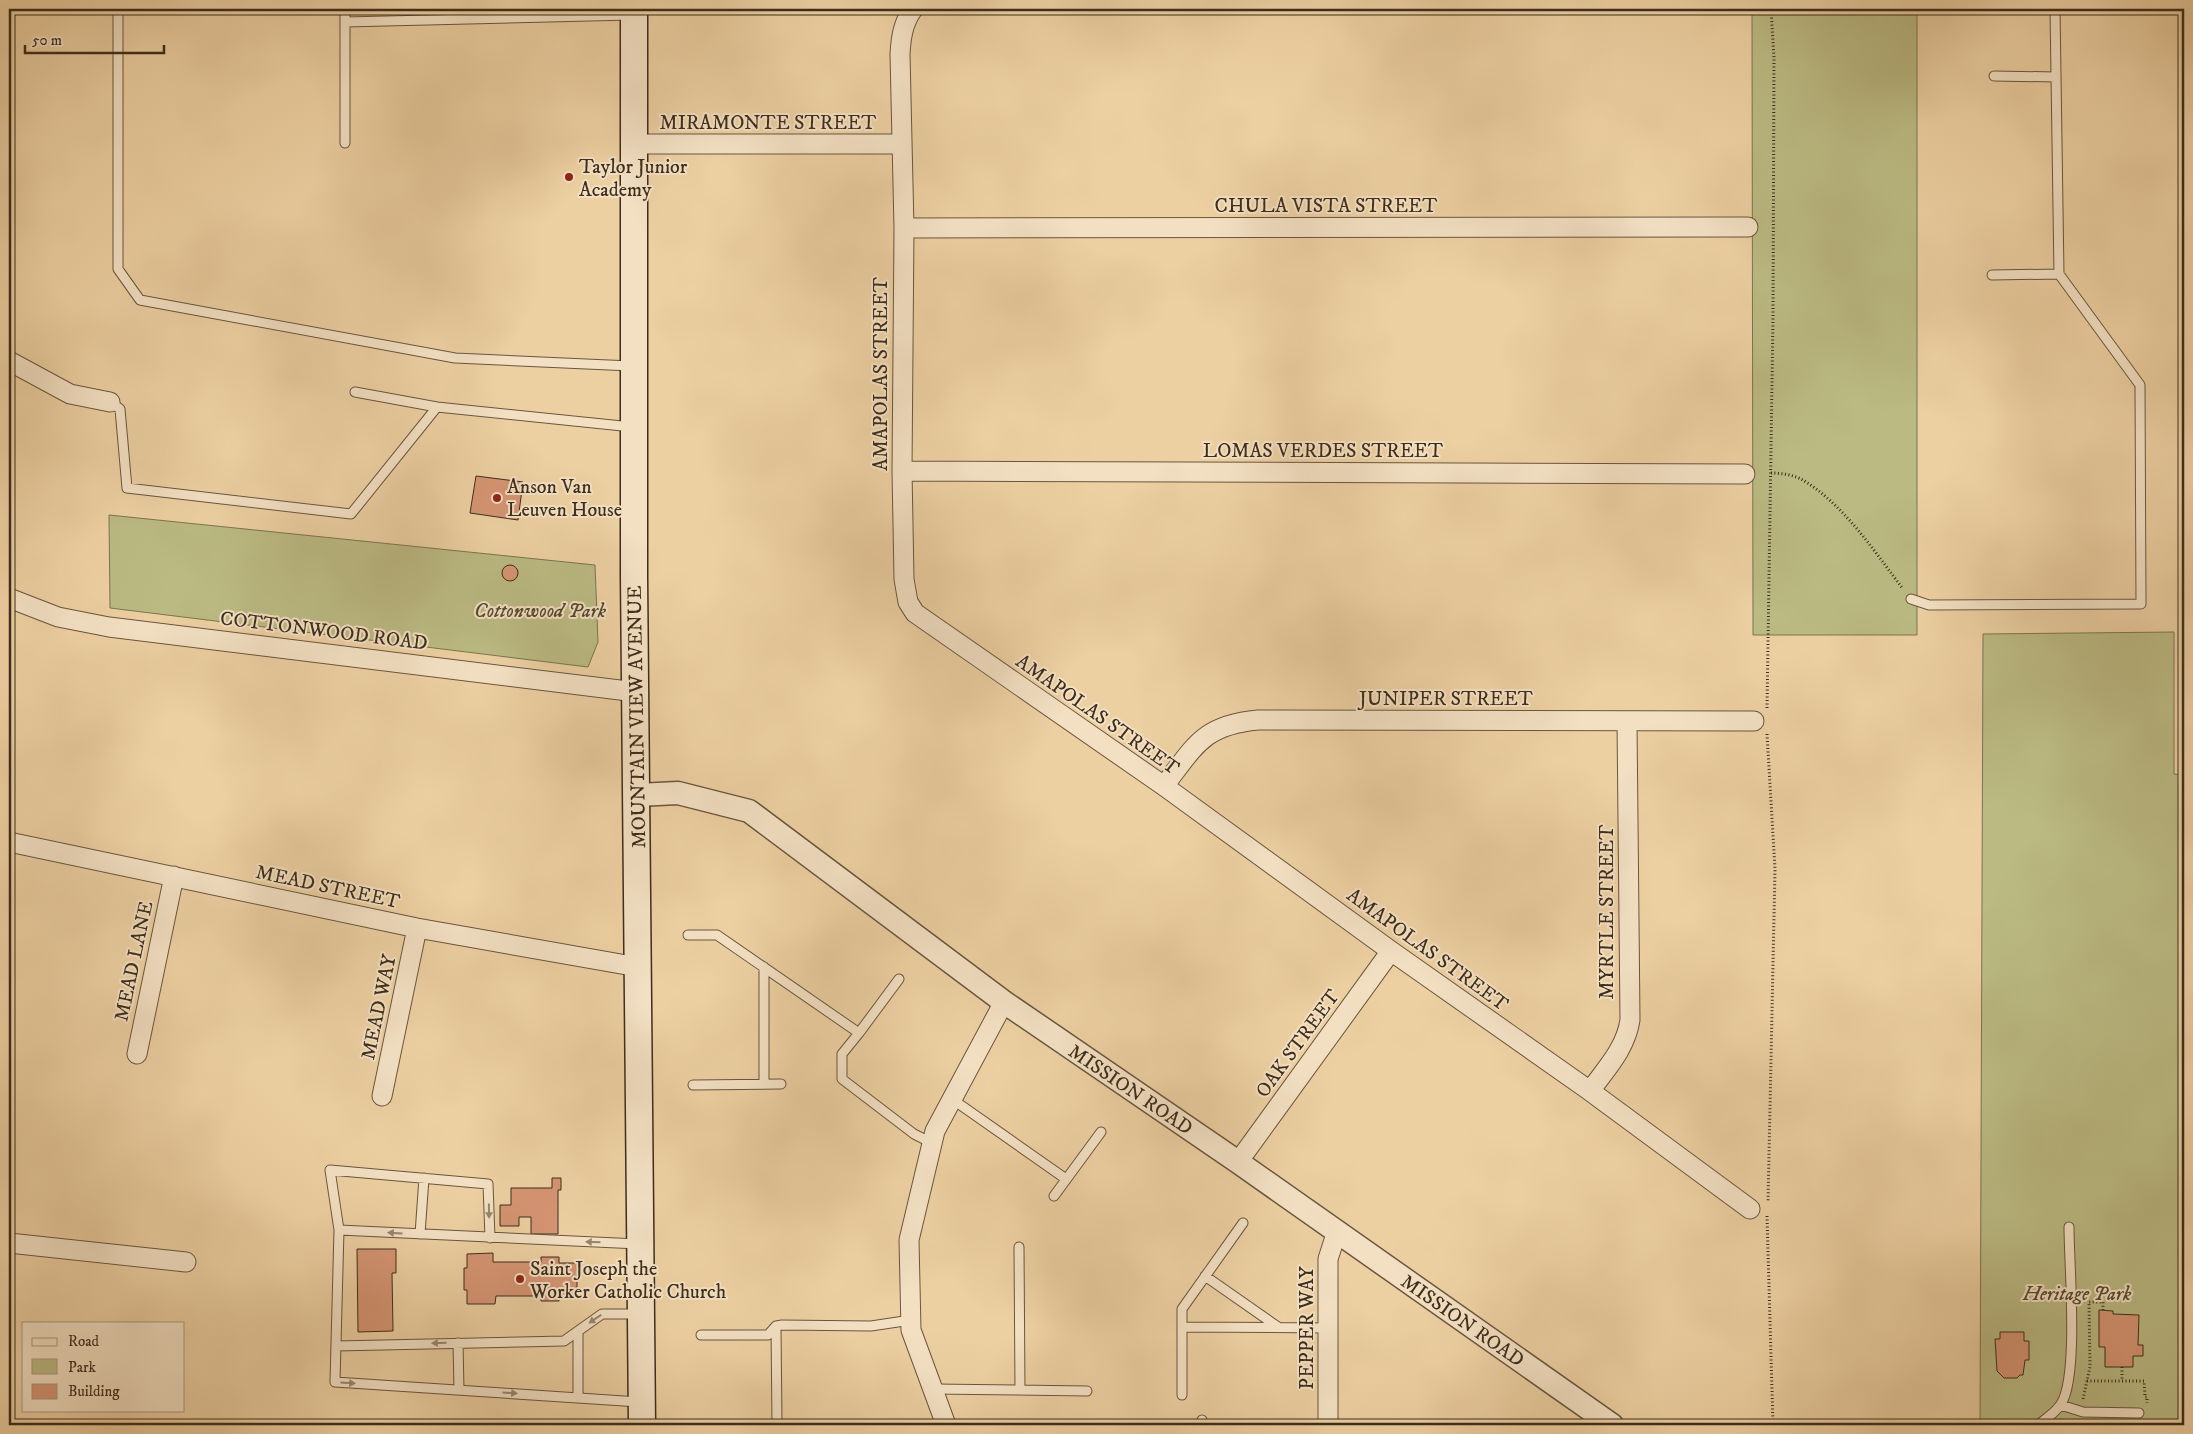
<svg xmlns="http://www.w3.org/2000/svg" width="2193" height="1434" font-family="'IM FELL DW Pica',serif">
<rect width="100%" height="100%" fill="#edd0a2"/>
<filter id="stains"><feTurbulence type="fractalNoise" baseFrequency=".004" numOctaves="4"/><feColorMatrix values="0 0 0 0 .2 0 0 0 0 .09 0 0 0 0 .02 0 0 0 .5 -.17"/></filter>
<radialGradient id="worn" r=".72"><stop offset=".6" stop-color="#630" stop-opacity="0"/><stop offset="1" stop-color="#630" stop-opacity=".3"/></radialGradient>
<path fill="#bbba83" stroke="#7c7450" d="M 1752,9 L 1917,9 L 1917,635 L 1753,635 Z
M 109,515 L 595,565 L 598,642 L 588,667 L 110,608 Z
M 2174,632 L 2174,774 L 2184,775 L 2184,1425 L 1980,1425 L 1983,634 Z"/>
<path fill="#d69574" stroke="#3d2d1c" d="M 476,476 L 523,482 L 518,520 L 470,513 Z
M502 573a8 8 0 1 1 16 0a8 8 0 1 1-16 0Z
M 552,1178 L 561,1178 L 561,1190 L 558,1190 L 558,1234 L 531,1234 L 531,1217 L 519,1217 L 519,1226 L 500,1226 L 500,1205 L 511,1205 L 511,1188 L 552,1188 Z
M 357,1249 L 396,1249 L 396,1273 L 392,1273 L 393,1331 L 358,1332 Z
M 493,1253 L 493,1262 L 541,1262 L 541,1257 L 559,1257 L 559,1263 L 577,1263 L 577,1293 L 559,1294 L 559,1301 L 541,1301 L 541,1296 L 496,1296 L 495,1304 L 467,1304 L 467,1290 L 464,1290 L 464,1268 L 467,1268 L 467,1254 Z
M 2099,1310 L 2113,1311 L 2113,1314 L 2139,1315 L 2138,1345 L 2143,1345 L 2143,1356 L 2133,1356 L 2133,1367 L 2105,1367 L 2105,1347 L 2099,1347 Z
M 2000,1332 L 2024,1332 L 2024,1341 L 2029,1341 L 2029,1360 L 2025,1360 L 2023,1375 L 2020,1375 L 2017,1378 L 2004,1378 L 1997,1371 L 1995,1339 L 2000,1339 Z"/>
<g fill="none" stroke-linecap="round" stroke-linejoin="round">
<defs>
<path id="service" d="M 118,9 L 118,269 L 140,300 L 455,358 L 631,366
M 345,9 L 345,22 L 631,15
M 345,22 L 345,143
M 1994,76 L 2056,77
M 1992,275 L 2059,274
M 355,392 L 437,407
M 110,402 L 120,409 L 127,488 L 351,514 L 437,407 L 632,427
M 1911,599 L 1929,605 L 2141,604 L 2140,385 L 2059,274 L 2055,9
M 688,935 L 717,935 L 859,1033 L 842,1054 L 842,1079 L 914,1134 L 932,1143
M 764,967 L 764,1084
M 859,1033 L 899,979
M 693,1085 L 781,1084
M 952,1099 L 1066,1179
M 1054,1196 L 1101,1132
M 339,1230 L 330,1170 L 488,1184 L 490,1238
M 420,1234 L 424,1178
M 639,1244 L 339,1230 L 335,1382 L 639,1402
M 1019,1247 L 1020,1390
M 1205,1276 L 1278,1327
M 776,1326 L 777,1425
M 1182,1327 L 1328,1328
M 578,1331 L 578,1398
M 701,1335 L 768,1335 L 776,1326 L 782,1325 L 871,1326 L 911,1320
M 458,1343 L 459,1390
M 336,1346 L 564,1341 L 602,1314 L 640,1314
M 933,1389 L 1087,1391
M 1182,1395 L 1182,1309 L 1243,1223
M 2061,1405 L 2083,1412 L 2139,1413
M 1202,1420 L 1202,1425
M 2038,1425 C 2046,1419 2056,1412 2061,1404 C 2079,1376 2069,1265 2069,1227"/>
<path id="minor" d="M 913,9 C 903,23 901,37 900,54 L 904,228 L 902,471 L 904,579 L 908,602 L 915,613 L 1164,786 L 1391,951 L 1590,1091 L 1750,1209
M 634,144 L 902,144
M 904,228 L 1748,227
M 9,361 L 70,394 L 110,402
M 902,471 L 1745,474
M 9,598 L 58,617 L 109,627 L 636,692
M 1164,786 C 1195,746 1203,725 1258,720 L 1754,721
M 9,842 L 417,928 L 638,967
M 137,1054 L 174,876
M 1590,1091 C 1606,1069 1626,1048 1630,1020 L 1627,721
M 382,1096 L 417,928
M 1238,1162 L 1391,951
M 9,1243 L 186,1262
M 946,1425 L 911,1330 L 909,1240 L 935,1131 L 1004,1002
M 1328,1425 L 1328,1259 L 1337,1231"/>
<path id="tertiary" d="M 637,795 L 678,793 L 749,811 L 1004,1002 L 1238,1162 L 1612,1425"/>
<path id="secondary" d="M 634,9 L 634,576 L 642,1425"/>
</defs>
<use href="#service" stroke="#69563e" stroke-width="11"/>
<use href="#minor" stroke="#69563e" stroke-width="21"/>
<use href="#tertiary" stroke="#69563e" stroke-width="25"/>
<use href="#secondary" stroke="#3d2d1c" stroke-width="29"/>
<path stroke="#3d2d1c" stroke-width="3" stroke-dasharray="1 2.5" stroke-linecap="butt" d="M 1771,473 C 1781,473 1793,475 1801,479 C 1842,502 1875,552 1903,589
M 1767,708 L 1773,318 L 1774,58 L 1771,9
M 1767,734 L 1775,869 L 1768,1202
M 1767,1216 L 1773,1425
M 2122,1367 L 2122,1381
M 2087,1381 L 2144,1381 L 2145,1397 L 2147,1397 L 2147,1403
M 2083,1399 L 2090,1367 L 2089,1302 L 2103,1302 L 2103,1310"/>
<use href="#service" stroke="#f3e0c3" stroke-width="9"/>
<use href="#minor" stroke="#f3e0c3" stroke-width="19"/>
<use href="#tertiary" stroke="#f3e0c3" stroke-width="22"/>
<use href="#secondary" stroke="#f3e0c3" stroke-width="26"/>
</g>
<defs><path id="oneway-solid" d="M-6-.8H1V-3.2L6.5 0L1 3.2V.8H-6Z" transform="scale(1.25)"/></defs>
<g fill="#988670">
<use href="#oneway-solid" transform="translate(489 1211) rotate(89)"/>
<use href="#oneway-solid" transform="translate(395 1233) rotate(-177)"/>
<use href="#oneway-solid" transform="translate(593 1242) rotate(-178)"/>
<use href="#oneway-solid" transform="translate(595 1319) rotate(146)"/>
<use href="#oneway-solid" transform="translate(439 1343) rotate(179)"/>
<use href="#oneway-solid" transform="translate(348 1383) rotate(4)"/>
<use href="#oneway-solid" transform="translate(510 1393) rotate(4)"/>
</g>
<g fill="#8f2418" stroke="#f3e0c3" stroke-width="2">
<circle cx="569" cy="177" r="5"/>
<circle cx="497" cy="498" r="5"/>
<circle cx="520" cy="1279" r="5"/>
</g>
<g text-anchor="middle" stroke-width="4" stroke-linejoin="round" paint-order="stroke">
<g font-size="20" fill="#3d2d1c" stroke="#f3e0c3">
<text x="768" y="129">MIRAMONTE STREET</text>
<text x="1326" y="212">CHULA VISTA STREET</text>
<text transform="translate(880 374) rotate(-90)" y="7">AMAPOLAS STREET</text>
<text x="1323" y="457">LOMAS VERDES STREET</text>
<text transform="translate(324 630) rotate(7)" y="7">COTTONWOOD ROAD</text>
<text x="1446" y="705">JUNIPER STREET</text>
<text transform="translate(1098 714) rotate(35)" y="7">AMAPOLAS STREET</text>
<text transform="translate(636 717) rotate(-91)" y="7">MOUNTAIN VIEW AVENUE</text>
<text transform="translate(328 886) rotate(12)" y="7">MEAD STREET</text>
<text transform="translate(1606 912) rotate(-90)" y="7">MYRTLE STREET</text>
<text transform="translate(1428 949) rotate(36)" y="7">AMAPOLAS STREET</text>
<text transform="translate(133 961) rotate(-78)" y="7">MEAD LANE</text>
<text transform="translate(378 1007) rotate(-78)" y="7">MEAD WAY</text>
<text transform="translate(1297 1043) rotate(-54)" y="7">OAK STREET</text>
<text transform="translate(1131 1089) rotate(34)" y="7">MISSION ROAD</text>
<text transform="translate(1463 1320) rotate(35)" y="7">MISSION ROAD</text>
<text transform="translate(1306 1328) rotate(-90)" y="7">PEPPER WAY</text>
</g>
<g font-size="20" fill="#3d2d1c" stroke="#f3e0c3" text-anchor="start">
<text x="579" y="173">Taylor Junior<tspan x="579" dy="23">Academy</tspan></text>
<text x="507" y="493">Anson Van<tspan x="507" dy="23">Leuven House</tspan></text>
<text x="530" y="1275">Saint Joseph the<tspan x="530" dy="23">Worker Catholic Church</tspan></text>
</g>
<g font-size="20" font-style="italic" fill="#564931" stroke="#f3e0c3">
<text x="540" y="617">Cottonwood Park</text>
<text x="2077" y="1300">Heritage Park</text>
</g>
</g>
<rect width="2193" height="1434" fill="none" stroke="#edd0a2" stroke-width="30"/>
<rect x="10" y="10" width="2173" height="1414" fill="none" stroke="#3d2d1c" stroke-width="2.5"/>
<rect x="15" y="15" width="2163" height="1404" fill="none" stroke="#3d2d1c"/>
<rect x="22" y="1322" width="162" height="90" fill="#f3e0c3" stroke="#aa9880"/>
<rect x="32" y="1338" width="25" height="8" fill="#f3e0c3" stroke="#aa9880"/>
<text x="68" y="1346" font-size="15" fill="#3d2d1c">Road</text>
<rect x="32" y="1359" width="25" height="15" fill="#bbba83" stroke="#aa9880"/>
<text x="68" y="1372" font-size="15" fill="#3d2d1c">Park</text>
<rect x="32" y="1384" width="25" height="15" fill="#d69574" stroke="#aa9880"/>
<text x="68" y="1396" font-size="15" fill="#3d2d1c">Building</text>
<path d="M25 45v8h139v-8" fill="none" stroke="#3d2d1c" stroke-width="2.5"/>
<text x="32" y="45" font-size="15" fill="#3d2d1c" stroke="#f3e0c3" stroke-width="4" paint-order="stroke">50 m</text>
<rect width="100%" height="100%" filter="url(#stains)"/>
<rect width="100%" height="100%" fill="url(#worn)"/>
</svg>
